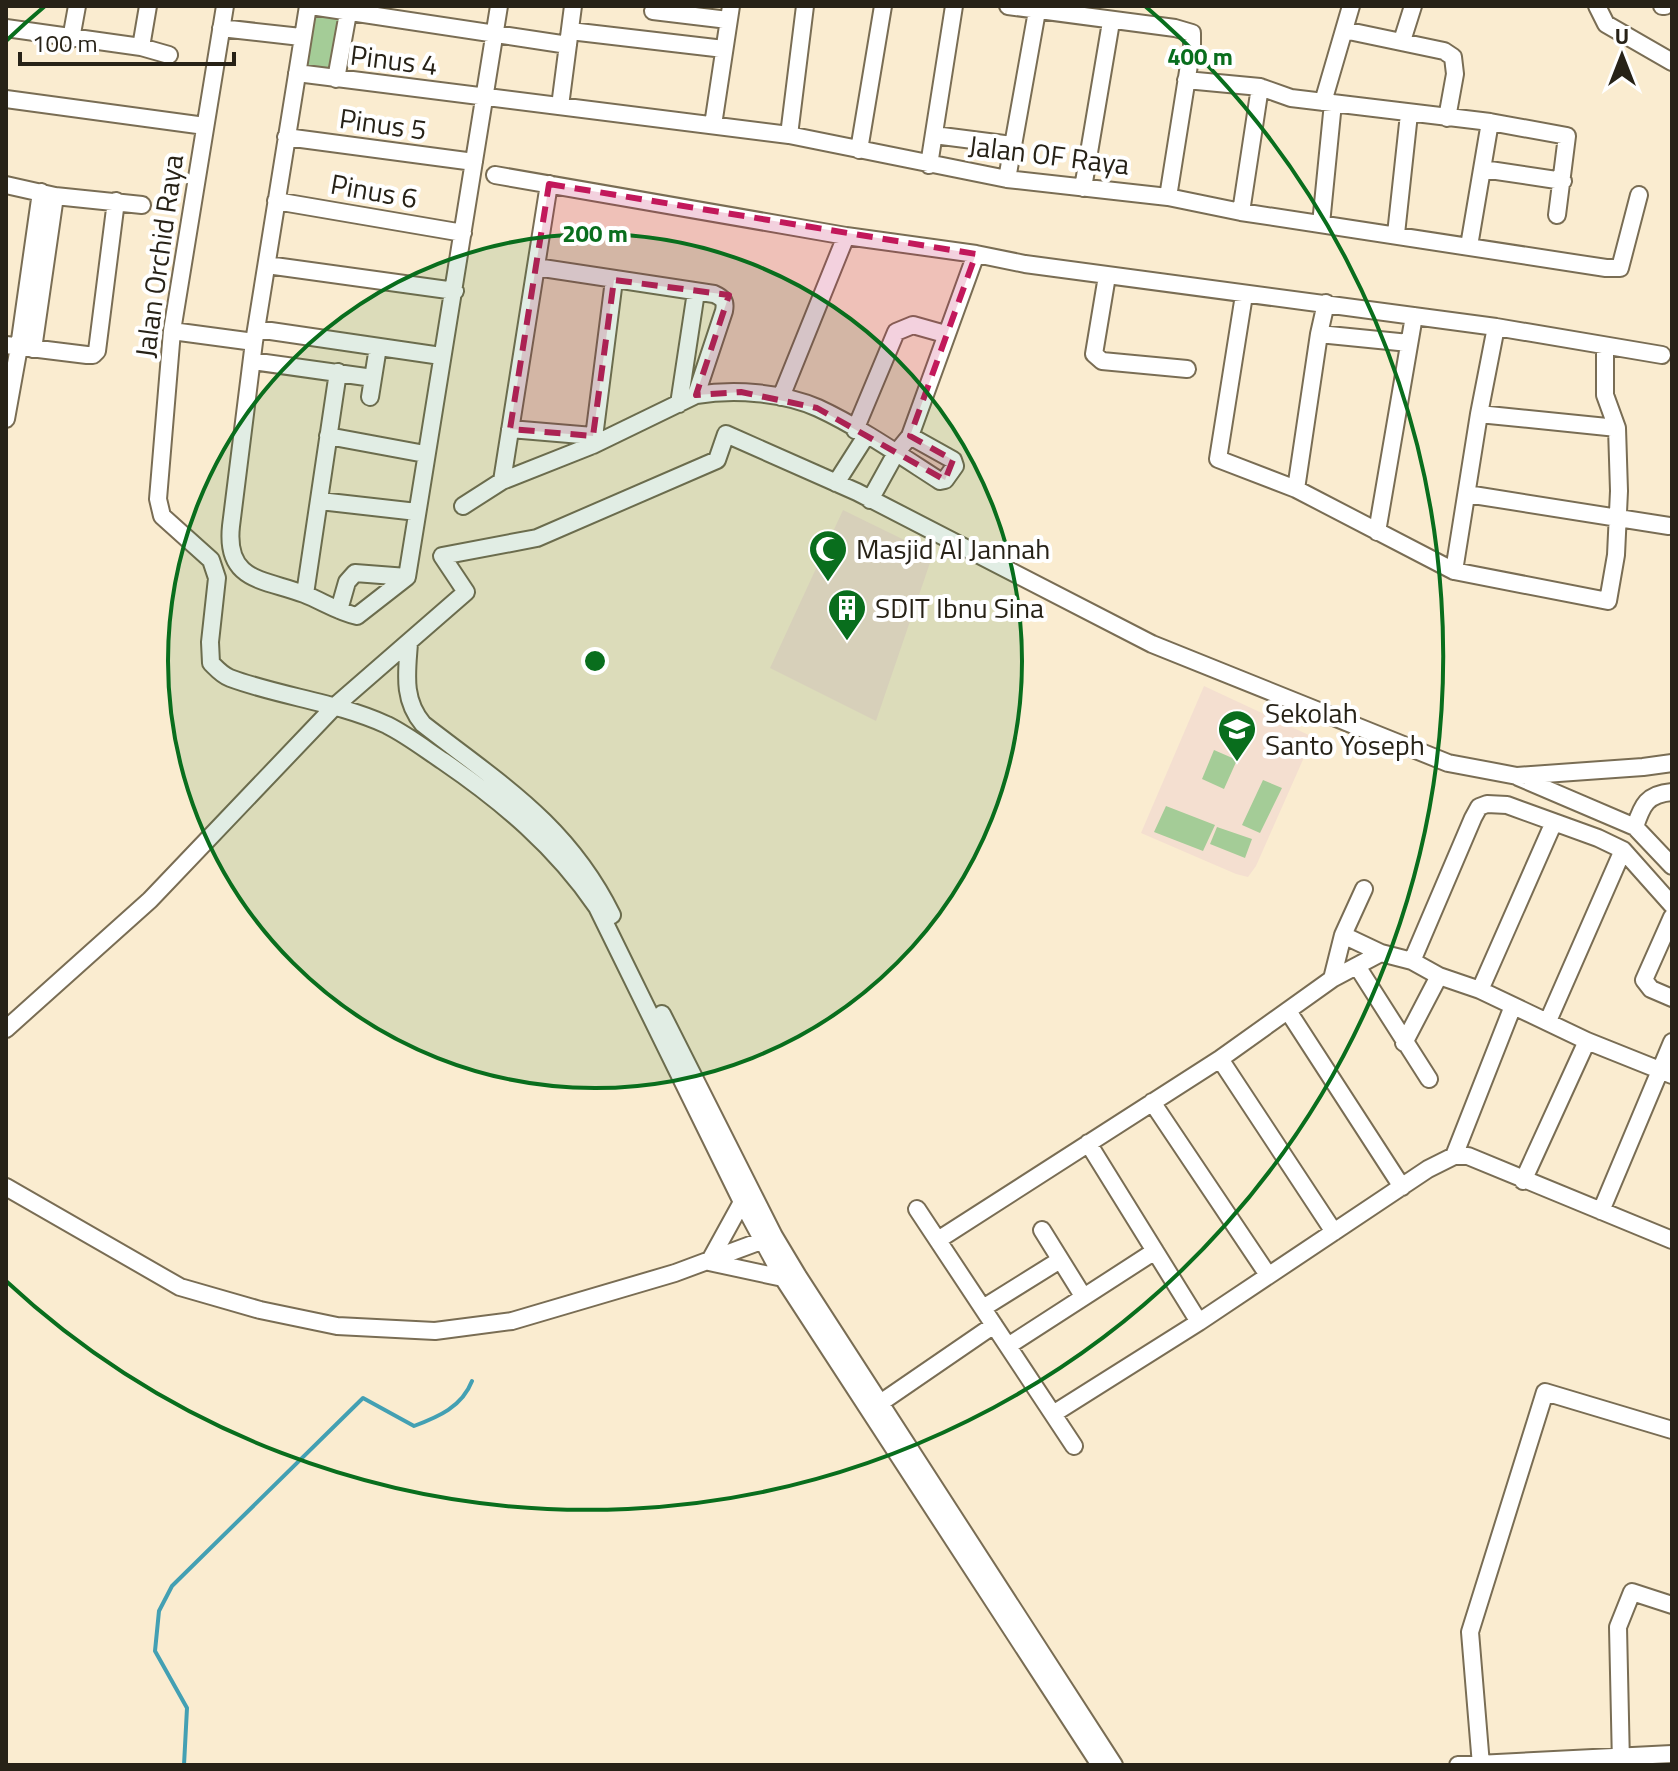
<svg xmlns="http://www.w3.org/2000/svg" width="1678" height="1771" font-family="'Titillium Web',sans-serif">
<rect width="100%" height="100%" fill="#faecd0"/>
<path fill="#f4dfd0" d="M 843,510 L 933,554 L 876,721 L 770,668 Z
M 1204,686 L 1313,737 L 1256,866 L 1248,877 L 1236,874 L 1141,833 Z"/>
<path fill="#a4cc97" d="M 311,11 L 343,16 L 333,73 L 301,68 Z
M 1214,750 L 1237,760 L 1224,789 L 1202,779 Z
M 1263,780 L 1282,788 L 1260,833 L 1242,825 Z
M 1166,806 L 1215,825 L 1203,851 L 1154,832 Z
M 1217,827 L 1252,839 L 1245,858 L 1210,844 Z"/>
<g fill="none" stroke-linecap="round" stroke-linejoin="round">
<path stroke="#43a0b3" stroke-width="4" d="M 184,1765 L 187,1708 L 155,1651 L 159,1611 L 172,1586 L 363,1398 L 414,1426 C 438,1417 462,1407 472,1381"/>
<defs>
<path id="street" d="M 225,6 L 172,331 L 158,499 L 162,516 L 211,560 L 217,578 L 210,642 L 211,663 C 217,669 222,675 230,678 C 281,697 337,702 387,725 C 407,735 425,749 443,761 C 503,802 556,847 597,907 L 742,1202 L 783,1278 L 1100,1765
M 308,6 L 254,342 L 231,526 C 225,582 264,579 304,594 C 322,601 338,612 357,616 L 407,577 C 436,386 470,197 499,6
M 311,6 L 568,45
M 1008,6 L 1175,28 L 1192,33 L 1192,46 L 1168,197
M 1597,6 L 1606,24 L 1672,62
M 1662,6 L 1665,6
M 653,11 L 728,20
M 6,28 L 141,47 L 169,55
M 221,28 L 301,37
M 1344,30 L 1444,51 L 1453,57 L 1455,74 L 1447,118
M 570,31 L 724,49
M 71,39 L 77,6
M 1402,41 L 1413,6
M 141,47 L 148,6
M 297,73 L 789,135 L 1007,179 L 1168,197 L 1241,212 L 1606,268 L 1620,268 L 1639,195
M 336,79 L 348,13
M 1186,80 L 1260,87 L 1291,98 L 1490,122 L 1567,136 L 1557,215
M 6,99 L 205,126
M 1323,102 L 1351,6
M 560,106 L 573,6
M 713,125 L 731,6
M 789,135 L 805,6
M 934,135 L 1012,145
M 286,137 L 474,162
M 859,150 L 883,6
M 929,165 L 954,6
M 1483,169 L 1563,181
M 495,175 L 846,236 L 976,254 L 1025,264 L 1496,327 L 1662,355
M 1007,179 L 1037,11
M 6,185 L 55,196 L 142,205
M 1083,188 L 1111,22
M 276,201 L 463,233
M 1241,212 L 1260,87
M 1321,224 L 1333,103
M 1396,234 L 1409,114
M 1469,246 L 1490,122
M 267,265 L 455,291
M 536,267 L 714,294 C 723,298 726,301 724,311 L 696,395
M 1107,276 L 1094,354 L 1102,361 L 1187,369
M 1244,295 L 1218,459 L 1296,489 L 1454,571 L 1608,601 L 1616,555 L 1619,491 L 1617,428 L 1605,395 L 1605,347
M 257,329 L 441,356
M 172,331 L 254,342
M 1319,334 L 1409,343
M 6,345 L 87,355 L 93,355 L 97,351 L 116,201
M 33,349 L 55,196
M 252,361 L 373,378
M 370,397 L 378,347
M 781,397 L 846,236
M 679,404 L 696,292
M 1479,414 L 1617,428
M 6,419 L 19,347 L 41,192
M 510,429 L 593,436
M 855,430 L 896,332 L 913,325 L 945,334
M 328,436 L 425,454
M 593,445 L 614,280
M 502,481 L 549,184
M 836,483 L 866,436
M 1296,489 L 1319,334 L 1326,303
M 1467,494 L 1669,526
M 870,500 L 896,453 L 910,436 L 976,254
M 320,501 L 417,512
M 463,506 L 502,481 L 593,445 L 696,395 C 734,389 782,392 818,408 C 859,427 901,456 940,481 L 945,480 L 955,466 L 953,460 L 910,436
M 1377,532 L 1414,316
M 1454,571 L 1479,414 L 1496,327
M 305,594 L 338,372
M 339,610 L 347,582 L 355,573 L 407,577
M 409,643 C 407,672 402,699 423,724 C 500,784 567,824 612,915
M 1518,777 L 1635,827 L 1672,866
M 1635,827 C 1642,805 1647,794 1672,792
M 1672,917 L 1644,980 L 1651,989 L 1672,998
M 1343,935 L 1364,889
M 1412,961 L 1473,818 L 1479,807 L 1487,804 L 1507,805 L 1598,838 L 1623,850 L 1672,905
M 1357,966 L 1429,1079
M 1332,979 L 1343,935 L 1381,953 L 1412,961 L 1439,976 L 1480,990 L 1587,1041 L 1672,1075
M 1480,990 L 1554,822
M 1288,1011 L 1402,1187
M 662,1014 L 774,1236 L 798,1276 L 1114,1765
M 1548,1021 L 1623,850
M 6,1029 L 150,900 L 335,706 L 466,592 L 442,556 L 537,538 L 717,460 L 726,434 L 857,492 L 1152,644 L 1448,763 L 1517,776 L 1643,767 L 1672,763
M 1404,1043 L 1439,976
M 1220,1059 L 1334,1232
M 1152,1102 L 1268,1275
M 1088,1143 L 1199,1322
M 1454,1156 L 1513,1006
M 1523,1181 L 1587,1041
M 6,1187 L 180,1287 L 260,1310 L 337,1326 L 435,1331 L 512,1321 L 675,1273 L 769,1238
M 742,1202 L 709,1262 L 783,1278
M 917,1209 L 1074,1446
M 1601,1211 L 1672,1042
M 1042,1230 L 1083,1296
M 938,1240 L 1220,1059 L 1332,979 L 1381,953
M 983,1308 L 1060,1260
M 1008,1346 L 1155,1251
M 873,1408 L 994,1325
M 1053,1414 L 1199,1322 L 1428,1169 L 1454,1156 L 1468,1156 L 1672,1240
M 1621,1764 L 1618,1627 L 1632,1592 L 1672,1605
M 1458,1765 L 1672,1754
M 1481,1765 L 1470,1632 L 1545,1392 L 1672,1430"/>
</defs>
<use href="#street" stroke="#796d54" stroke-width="20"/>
<use href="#street" stroke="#fff" stroke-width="16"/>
</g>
<path fill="#c2185b" fill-opacity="0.2" stroke="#c2185b" stroke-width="6" stroke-dasharray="16 10" stroke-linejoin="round" d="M 549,184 L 976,254 L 910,436 L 953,460 L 945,480 L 817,408 L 741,392 L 696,395 L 729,295 L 614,280 L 593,436 L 510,429 Z"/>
<circle cx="595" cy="661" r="427" fill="#096e1d" fill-opacity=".12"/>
<g fill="none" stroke="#096e1d" stroke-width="4">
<circle cx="595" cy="661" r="427"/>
<path d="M6 41A855 855 0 0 1 45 6M1145 6A855 855 0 1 1 6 1281"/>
</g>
<defs>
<symbol id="mosque-pin" viewBox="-11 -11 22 30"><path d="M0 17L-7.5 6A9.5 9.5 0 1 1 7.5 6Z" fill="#096e1d" stroke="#fff"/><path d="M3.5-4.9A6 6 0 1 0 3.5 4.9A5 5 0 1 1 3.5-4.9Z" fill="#fff"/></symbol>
<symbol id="building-pin" viewBox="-11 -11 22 30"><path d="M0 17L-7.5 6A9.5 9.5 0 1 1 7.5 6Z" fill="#096e1d" stroke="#fff"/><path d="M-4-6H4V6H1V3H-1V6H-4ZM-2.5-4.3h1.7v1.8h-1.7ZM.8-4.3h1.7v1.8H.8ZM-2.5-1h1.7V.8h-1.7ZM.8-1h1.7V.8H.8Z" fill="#fff"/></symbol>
<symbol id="school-pin" viewBox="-11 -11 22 30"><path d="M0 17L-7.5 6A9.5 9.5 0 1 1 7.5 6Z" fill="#096e1d" stroke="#fff"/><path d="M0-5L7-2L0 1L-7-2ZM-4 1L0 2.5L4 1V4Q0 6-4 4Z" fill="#fff"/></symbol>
</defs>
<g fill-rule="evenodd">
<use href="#mosque-pin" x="806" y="527" width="44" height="60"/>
<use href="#building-pin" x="825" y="586" width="44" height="60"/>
<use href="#school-pin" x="1215" y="707" width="44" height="60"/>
</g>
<g text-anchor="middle" stroke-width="8" stroke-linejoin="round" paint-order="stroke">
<g font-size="28" fill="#272217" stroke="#fff">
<text transform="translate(394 60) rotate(7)" y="10">Pinus 4</text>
<text transform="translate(383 124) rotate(8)" y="10">Pinus 5</text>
<text transform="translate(1049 155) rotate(7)" y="10">Jalan OF Raya</text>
<text transform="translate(374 191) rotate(10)" y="10">Pinus 6</text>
<text transform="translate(159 256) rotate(-82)" y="10">Jalan Orchid Raya</text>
</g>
<g font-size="28" fill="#272217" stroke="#fff" text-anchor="start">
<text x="856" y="559">Masjid Al Jannah</text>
<text x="875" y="618">SDIT Ibnu Sina</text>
<text x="1265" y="723">Sekolah<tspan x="1265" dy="32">Santo Yoseph</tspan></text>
</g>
</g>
<circle cx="595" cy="661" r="12" fill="#096e1d" stroke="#fff" stroke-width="4"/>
<g font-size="24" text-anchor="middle" font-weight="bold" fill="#096e1d" stroke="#fff" stroke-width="8" stroke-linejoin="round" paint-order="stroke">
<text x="1200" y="65">400 m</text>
<text x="595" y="242">200 m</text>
</g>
<rect width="1678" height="1771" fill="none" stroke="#272217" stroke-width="16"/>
<g transform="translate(1622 56)" stroke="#ffffff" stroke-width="6" paint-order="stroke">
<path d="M0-6L14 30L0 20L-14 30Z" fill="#272217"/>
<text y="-12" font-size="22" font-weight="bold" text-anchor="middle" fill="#272217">U</text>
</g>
<path d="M20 52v12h214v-12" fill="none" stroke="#272217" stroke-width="4"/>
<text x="32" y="52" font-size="24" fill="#272217" stroke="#ffffff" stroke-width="6" paint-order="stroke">100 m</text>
</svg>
